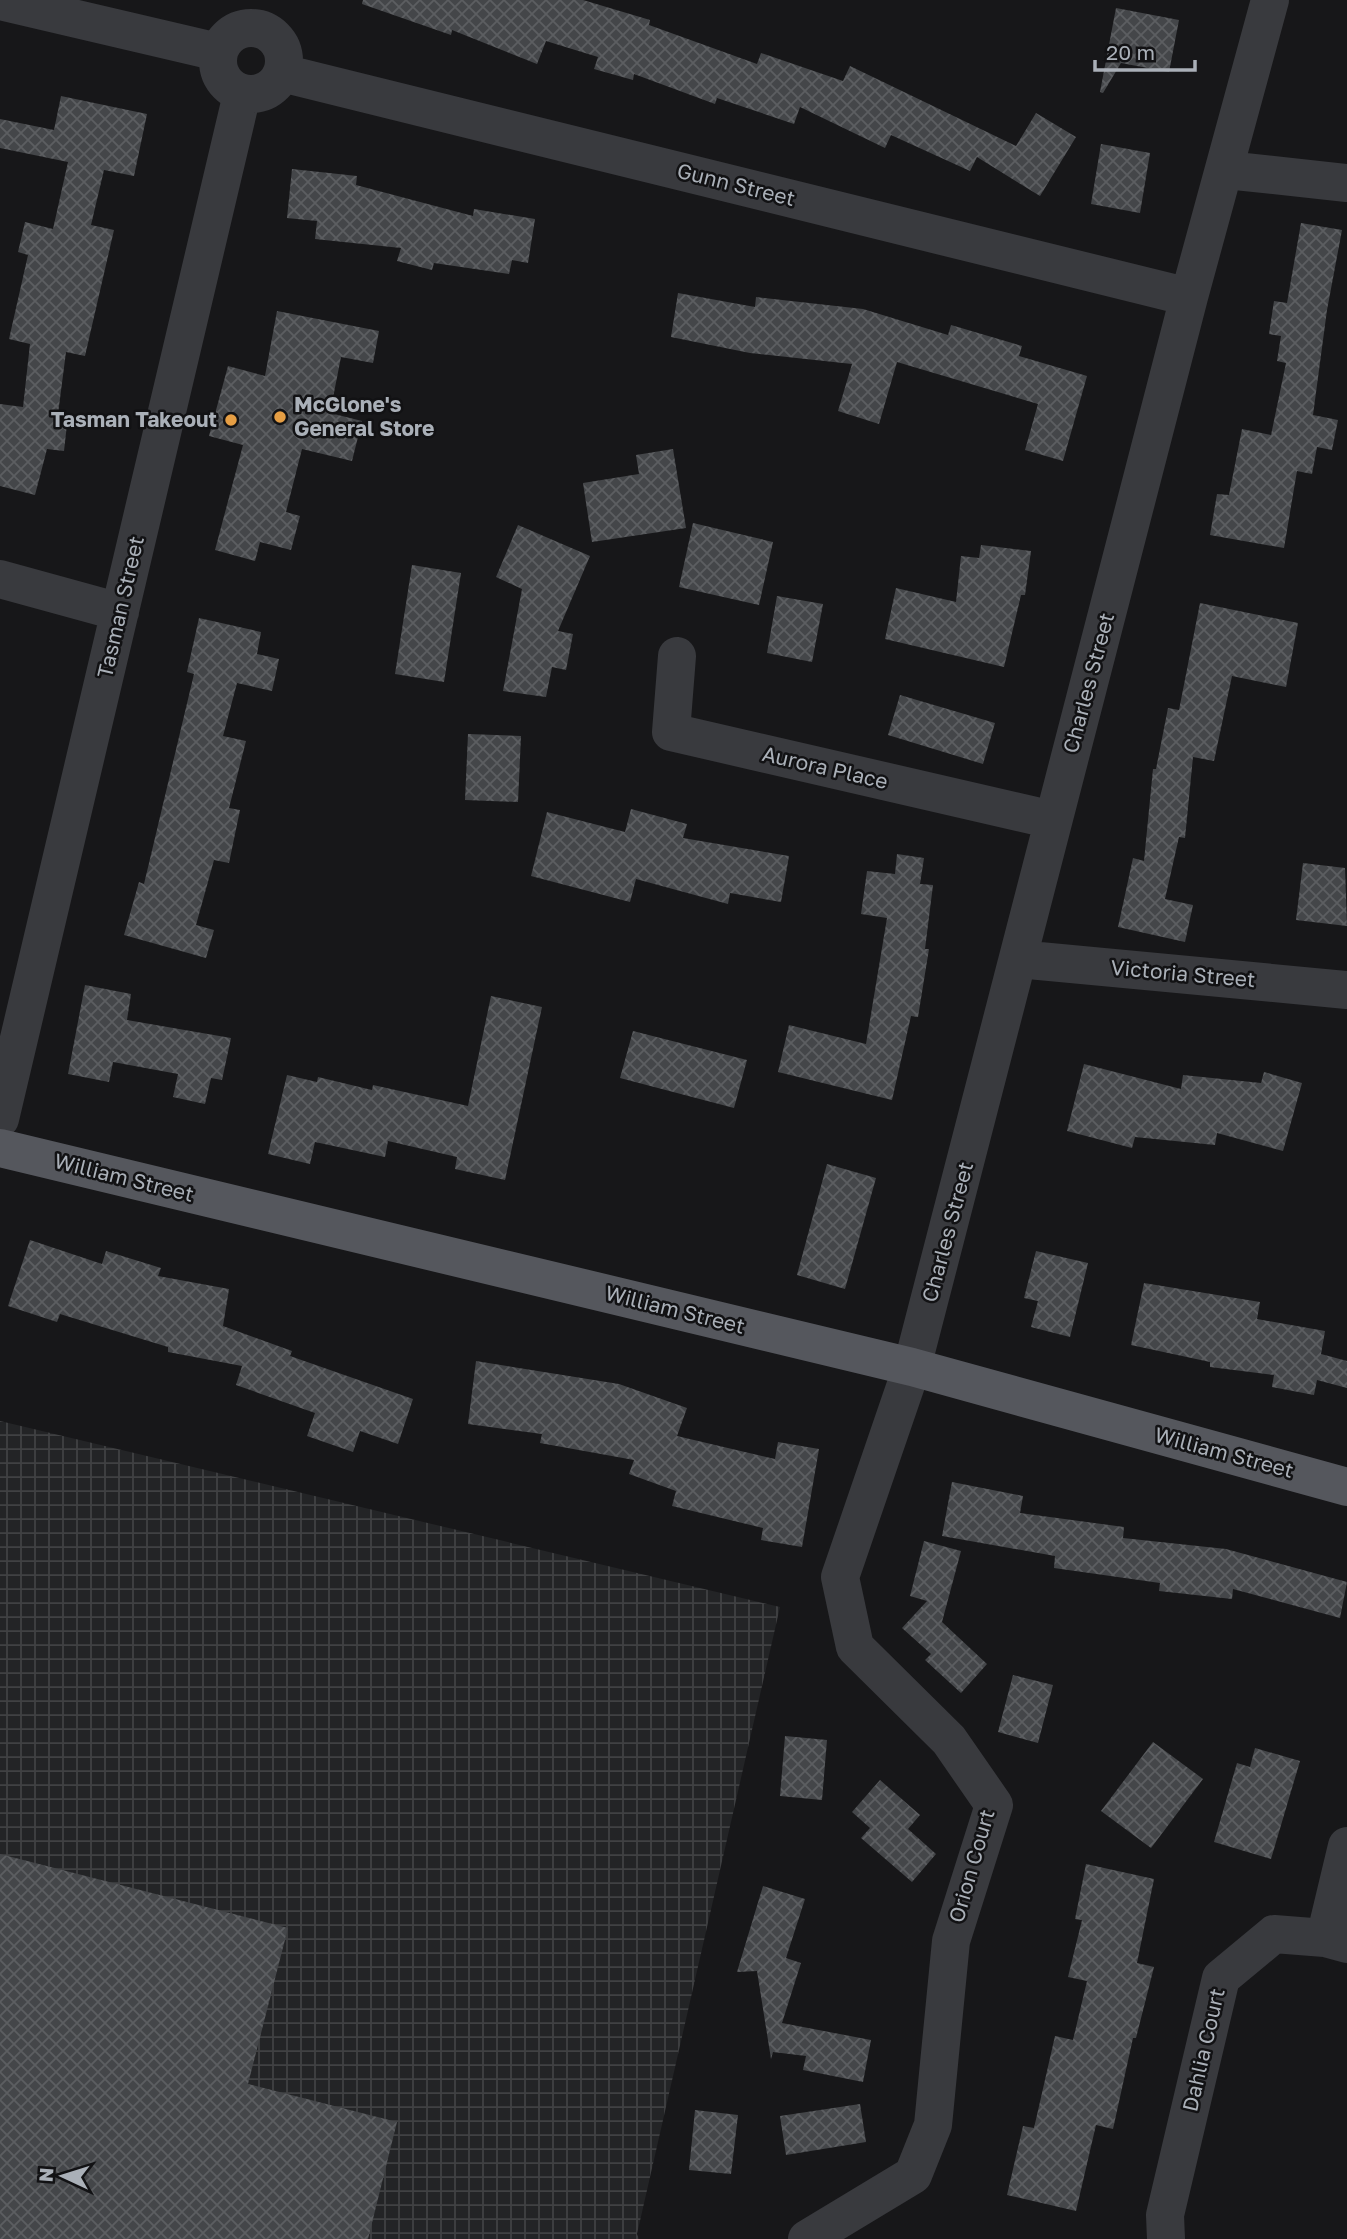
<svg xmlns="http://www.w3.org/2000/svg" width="1347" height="2239" font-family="'Golos Text',sans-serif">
<defs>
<pattern id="industrial-grid" width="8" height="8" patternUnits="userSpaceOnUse" patternTransform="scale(1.75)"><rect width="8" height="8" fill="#232426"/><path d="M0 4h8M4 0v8" fill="none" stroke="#404143"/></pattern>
<pattern id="building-cross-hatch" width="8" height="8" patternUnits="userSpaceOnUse" patternTransform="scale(1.75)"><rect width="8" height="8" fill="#444649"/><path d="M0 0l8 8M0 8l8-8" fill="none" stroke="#5c5e61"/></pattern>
</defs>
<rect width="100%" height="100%" fill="#171719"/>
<path fill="url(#industrial-grid)" d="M 0,1421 L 780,1607 L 637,2234 L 639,2239 L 0,2239 Z"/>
<path fill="url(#building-cross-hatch)" d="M 363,0 L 583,0 L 650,20 L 649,25 L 757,64 L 761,53 L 843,81 L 850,66 L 1016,146 L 1036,113 L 1076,137 L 1040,196 L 977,157 L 970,171 L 891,135 L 885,148 L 800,107 L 794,124 L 717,98 L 715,104 L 634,74 L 633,80 L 594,69 L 598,57 L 546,41 L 537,64 L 452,30 L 451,35 L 362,4 Z
M 1116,8 L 1179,20 L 1169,72 L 1121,63 L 1103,93 L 1100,92 Z
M 61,96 L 147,114 L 134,176 L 104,170 L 91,225 L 114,230 L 85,356 L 66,352 L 58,414 L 68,415 L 64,451 L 47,449 L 35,495 L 0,486 L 0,404 L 23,407 L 30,344 L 9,339 L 28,255 L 18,252 L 25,222 L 53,229 L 68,162 L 0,148 L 0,119 L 54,130 Z
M 1101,144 L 1150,153 L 1140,213 L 1091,204 Z
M 292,169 L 357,176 L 356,185 L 473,216 L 474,209 L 535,219 L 528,263 L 512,260 L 509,274 L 434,263 L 432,270 L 397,261 L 401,248 L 315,239 L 317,221 L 287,218 Z
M 1301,223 L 1342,230 L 1327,310 L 1313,415 L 1338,420 L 1332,450 L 1317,447 L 1312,474 L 1297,471 L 1284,548 L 1210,535 L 1217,494 L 1229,495 L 1242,429 L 1271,435 L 1286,363 L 1277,361 L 1281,336 L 1269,334 L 1274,301 L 1287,303 Z
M 678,293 L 755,307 L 756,297 L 863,309 L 948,335 L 951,325 L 1022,346 L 1019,356 L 1087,376 L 1063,461 L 1025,450 L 1038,404 L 897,362 L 879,424 L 838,411 L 852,364 L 750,353 L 671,337 Z
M 277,311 L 379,331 L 373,363 L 341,357 L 330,413 L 362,421 L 352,461 L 302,449 L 286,512 L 300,516 L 291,550 L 260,542 L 255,561 L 215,550 L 243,445 L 209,436 L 228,366 L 265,376 Z
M 673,449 L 686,528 L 592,542 L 583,483 L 639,474 L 636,455 Z
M 693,523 L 773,542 L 759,605 L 679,587 Z
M 518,525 L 590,556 L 558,631 L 573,634 L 566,670 L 552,667 L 546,697 L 503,691 L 522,589 L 496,577 Z
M 981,545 L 1031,551 L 1025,595 L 1021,595 L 1004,667 L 885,639 L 896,588 L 956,602 L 961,556 L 979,558 Z
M 412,565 L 461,573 L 444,682 L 395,674 Z
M 777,596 L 823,604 L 812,662 L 767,653 Z
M 1200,603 L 1298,623 L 1286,687 L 1232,676 L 1214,761 L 1193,757 L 1185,838 L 1179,837 L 1165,899 L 1193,905 L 1185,942 L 1118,927 L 1133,858 L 1144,861 L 1153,769 L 1156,769 L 1168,708 L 1179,710 Z
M 199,618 L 261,632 L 257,654 L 279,659 L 272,691 L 237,683 L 223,736 L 246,741 L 229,808 L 240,810 L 229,863 L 214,860 L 196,925 L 214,930 L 206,958 L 124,935 L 139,882 L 144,884 L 194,674 L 187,672 Z
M 900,695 L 995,723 L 983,764 L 888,735 Z
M 468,734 L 521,736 L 518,802 L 465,800 Z
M 631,809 L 687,824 L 683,838 L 789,856 L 781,902 L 730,893 L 728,904 L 636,879 L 630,902 L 531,876 L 547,812 L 625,832 Z
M 897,854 L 924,858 L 920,884 L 933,885 L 925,949 L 929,949 L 918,1017 L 911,1016 L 892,1100 L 778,1072 L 789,1025 L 866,1044 L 887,918 L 861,914 L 867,871 L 895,874 Z
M 1303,863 L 1345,868 L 1347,926 L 1296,920 Z
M 85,985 L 131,994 L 127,1020 L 231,1038 L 222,1080 L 211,1078 L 205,1104 L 173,1097 L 178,1074 L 113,1062 L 109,1082 L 68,1074 Z
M 491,996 L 542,1007 L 505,1180 L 455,1169 L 457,1157 L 388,1141 L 385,1157 L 315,1142 L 310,1164 L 268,1154 L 287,1075 L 317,1082 L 318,1077 L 372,1090 L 373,1085 L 468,1106 Z
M 633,1031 L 747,1060 L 734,1108 L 620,1078 Z
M 1084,1064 L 1181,1089 L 1183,1075 L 1261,1083 L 1264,1072 L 1302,1083 L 1283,1151 L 1217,1133 L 1215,1145 L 1135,1137 L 1132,1148 L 1067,1131 Z
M 827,1164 L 876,1178 L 845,1289 L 797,1275 Z
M 30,1240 L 102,1264 L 106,1251 L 161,1268 L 158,1276 L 229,1289 L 223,1326 L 292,1351 L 290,1356 L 413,1399 L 398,1444 L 360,1431 L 353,1452 L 307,1436 L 315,1413 L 236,1385 L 242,1366 L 168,1352 L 168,1347 L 60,1314 L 57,1322 L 8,1306 Z
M 1036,1251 L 1088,1263 L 1070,1337 L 1031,1327 L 1038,1301 L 1024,1298 Z
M 1144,1283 L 1260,1302 L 1257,1319 L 1325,1331 L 1321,1354 L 1347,1361 L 1347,1388 L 1317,1380 L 1314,1395 L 1272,1387 L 1274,1375 L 1210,1367 L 1210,1362 L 1131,1345 Z
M 476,1361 L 619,1384 L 687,1408 L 677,1436 L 775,1459 L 778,1442 L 819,1449 L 802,1547 L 761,1540 L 763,1528 L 672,1506 L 676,1491 L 629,1474 L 634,1460 L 540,1443 L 542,1434 L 468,1424 Z
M 952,1482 L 1023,1496 L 1020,1513 L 1124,1527 L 1123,1538 L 1226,1549 L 1347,1582 L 1340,1618 L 1233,1589 L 1232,1599 L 1159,1591 L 1160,1583 L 1054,1568 L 1055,1556 L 942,1536 Z
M 924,1541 L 961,1551 L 942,1622 L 987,1664 L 961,1693 L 925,1660 L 931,1654 L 902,1628 L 927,1601 L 910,1596 Z
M 1013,1675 L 1053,1685 L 1038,1743 L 998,1732 Z
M 785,1736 L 827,1740 L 822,1800 L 780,1796 Z
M 1153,1742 L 1203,1779 L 1151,1848 L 1101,1811 Z
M 1255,1748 L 1300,1761 L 1271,1859 L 1214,1842 L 1237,1763 L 1250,1767 Z
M 880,1780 L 920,1815 L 908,1829 L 936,1854 L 912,1882 L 861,1838 L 870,1828 L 852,1812 Z
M 0,1854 L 288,1928 L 248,2084 L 397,2122 L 368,2239 L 0,2239 Z
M 1086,1864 L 1154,1879 L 1137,1963 L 1154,1967 L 1136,2038 L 1133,2038 L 1113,2129 L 1096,2125 L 1076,2211 L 1007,2195 L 1023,2126 L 1034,2128 L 1055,2036 L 1073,2040 L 1087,1981 L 1068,1977 L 1082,1920 L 1075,1919 Z
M 763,1886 L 805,1899 L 786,1958 L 801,1963 L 782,2023 L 871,2040 L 863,2082 L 803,2070 L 806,2056 L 773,2052 L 771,2059 L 757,1971 L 737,1972 Z
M 860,2104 L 866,2142 L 786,2155 L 780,2116 Z
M 695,2110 L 738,2115 L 731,2174 L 689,2170 Z"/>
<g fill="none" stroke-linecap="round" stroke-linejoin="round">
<path stroke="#393a3e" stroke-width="38" d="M 0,1 L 218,52
M218 61a33 33 0 1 1 66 0a33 33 0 1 1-66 0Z
M 282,73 L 1189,297
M 1226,170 L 1347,183
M 0,579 L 120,612
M 677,656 L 671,732 L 1053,820
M 1018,959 L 1347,990
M 0,1119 L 242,94
M 1325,1938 L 1347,1846
M 807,2239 L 913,2175 L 933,2125 L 951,1941 L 994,1805 L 949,1740 L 855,1647 L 840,1577 L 912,1367 L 1189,297 L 1270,0
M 1166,2239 L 1165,2215 L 1221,1978 L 1274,1934 L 1325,1938 L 1347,1944"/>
<path stroke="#55575d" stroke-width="38" d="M 0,1148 L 912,1367 L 1347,1487"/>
</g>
<g fill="#e59e44" stroke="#121214" stroke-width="2.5">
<circle cx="280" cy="417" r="7"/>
<circle cx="231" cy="420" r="7"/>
</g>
<g text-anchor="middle" stroke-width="5" stroke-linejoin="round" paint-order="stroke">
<g font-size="21" fill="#aab0b8" stroke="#121214">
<text transform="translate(736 185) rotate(14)" y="7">Gunn Street</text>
<text transform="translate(121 607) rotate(-77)" y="7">Tasman Street</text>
<text transform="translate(1089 683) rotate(-75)" y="7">Charles Street</text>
<text transform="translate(825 768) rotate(13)" y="7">Aurora Place</text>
<text transform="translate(1183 974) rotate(5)" y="7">Victoria Street</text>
<text transform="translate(124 1178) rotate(14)" y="7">William Street</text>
<text transform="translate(948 1232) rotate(-75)" y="7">Charles Street</text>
<text transform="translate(675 1310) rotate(14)" y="7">William Street</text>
<text transform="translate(1224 1453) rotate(15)" y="7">William Street</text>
<text transform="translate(972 1866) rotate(-74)" y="7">Orion Court</text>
<text transform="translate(1204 2050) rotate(-77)" y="7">Dahlia Court</text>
</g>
<g font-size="21" font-weight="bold" fill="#aab0b8" stroke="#121214" text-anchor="start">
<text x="294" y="412">McGlone's<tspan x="294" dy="24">General Store</tspan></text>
<text x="217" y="427" text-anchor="end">Tasman Takeout</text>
</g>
</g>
<g transform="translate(63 2176) rotate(274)" stroke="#121214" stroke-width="5" paint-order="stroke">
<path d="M0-5L12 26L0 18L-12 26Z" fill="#aab0b8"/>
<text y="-10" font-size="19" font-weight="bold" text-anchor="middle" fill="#aab0b8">N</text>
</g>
<path d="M1095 60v10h100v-10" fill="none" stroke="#aab0b8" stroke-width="3.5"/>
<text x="1106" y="60" font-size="21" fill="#aab0b8" stroke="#121214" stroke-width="5" paint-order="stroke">20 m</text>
</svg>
